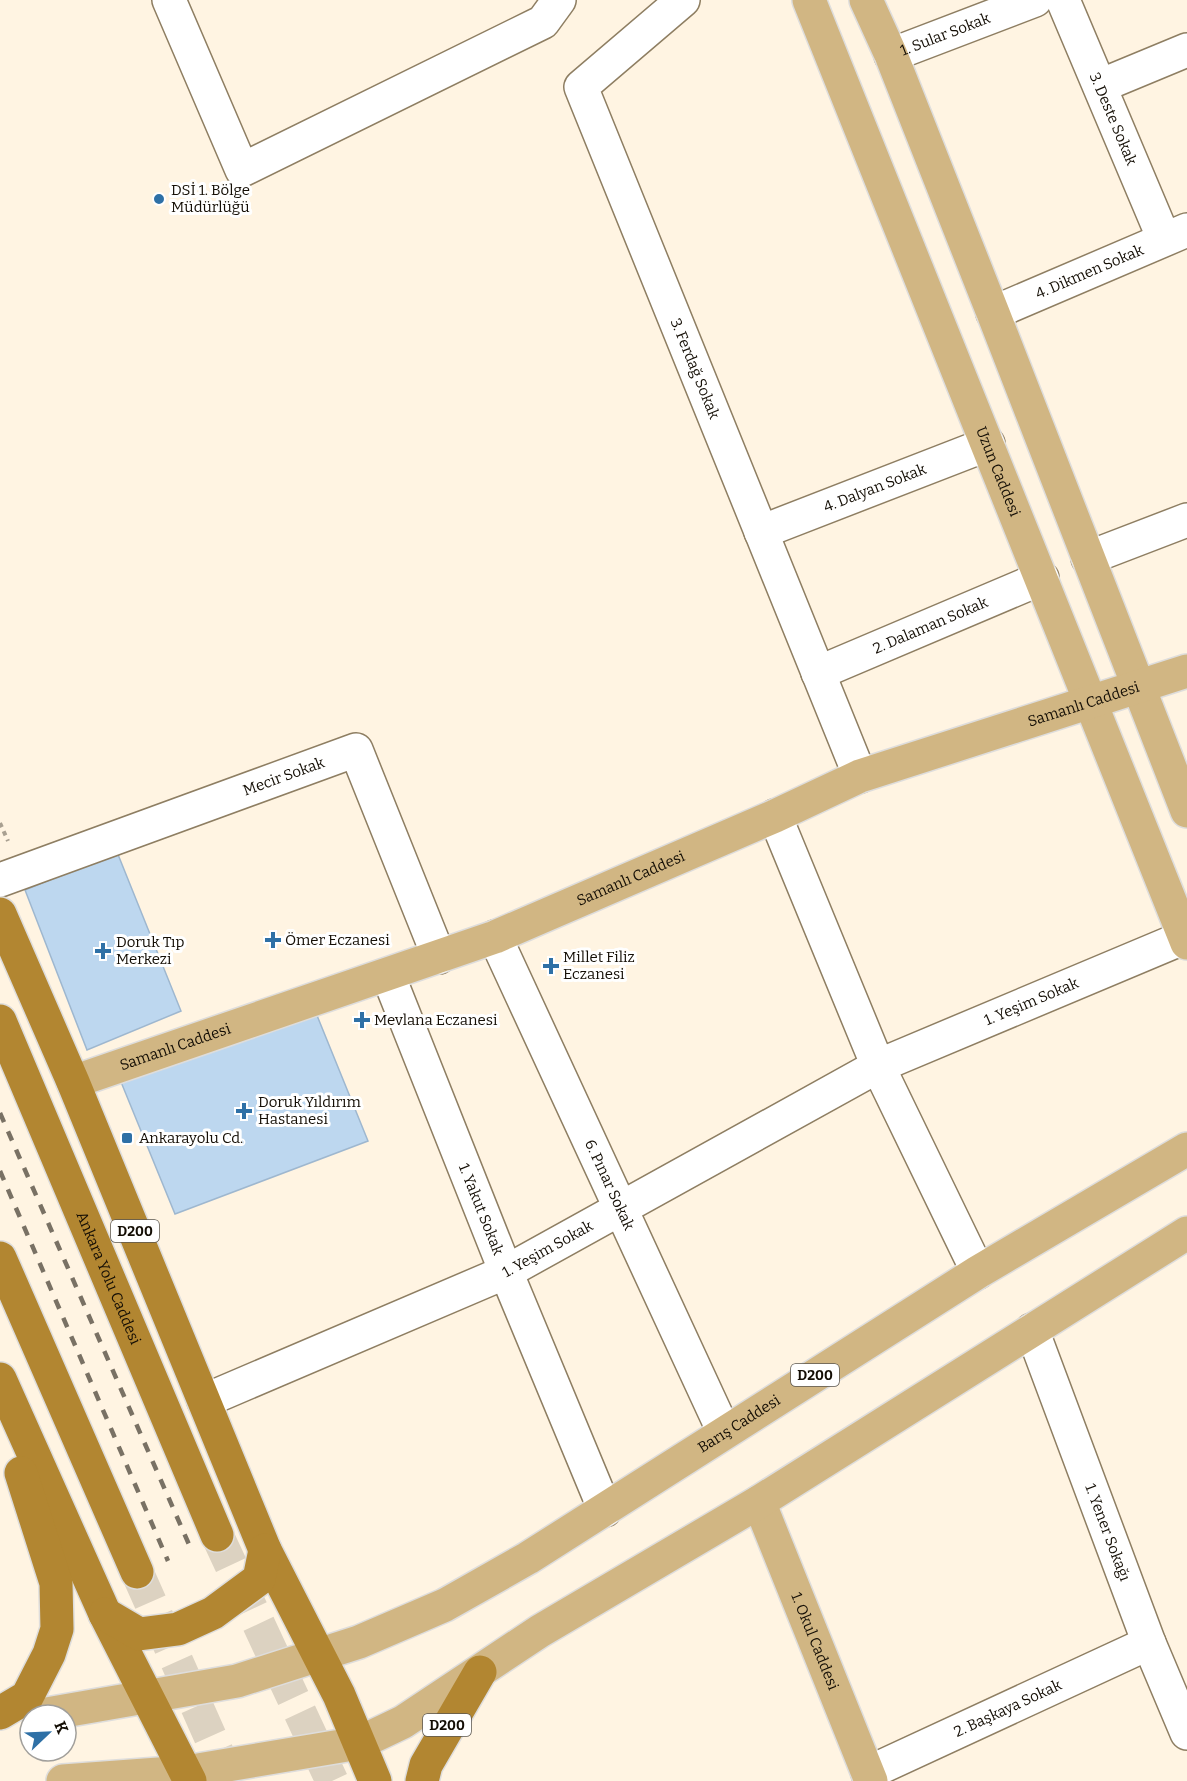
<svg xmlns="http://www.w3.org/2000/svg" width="1187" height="1781" font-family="Bitter,serif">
<rect width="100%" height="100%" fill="#fff4e2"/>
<path fill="#bdd7ef" stroke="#9eb7cf" stroke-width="1.5" d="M 117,852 L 181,1011 L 87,1050 L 25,890 Z
M 316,1013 L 368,1141 L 175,1214 L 121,1082 Z"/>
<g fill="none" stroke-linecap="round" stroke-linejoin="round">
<path stroke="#dcd2c1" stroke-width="33" stroke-dasharray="33 16" stroke-linecap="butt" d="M 217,1535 L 332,1781
M 137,1572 L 230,1781"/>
<defs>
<g id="minor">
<path d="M 169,0 L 242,170 L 543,22 L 559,0"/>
<path id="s1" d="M 683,0 L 581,87 L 860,776"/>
<path id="s2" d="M 1063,0 L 1164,239"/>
<path id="s3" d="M 891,55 L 1035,0"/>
<path d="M 1100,86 L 1187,50"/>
<path id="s4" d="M 993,313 L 1187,230"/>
<path id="s5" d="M 761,532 L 988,444"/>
<path d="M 1088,558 L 1187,520"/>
<path id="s6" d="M 818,673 L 1042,578"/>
<path d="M 775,816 L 878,1066 L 978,1272"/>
<path id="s7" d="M 0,880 L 356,750 L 439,957"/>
<path id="s8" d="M 495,937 L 724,1432"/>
<path id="s9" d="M 388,975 L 506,1272 L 605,1510"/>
<path id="s10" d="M 1032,1330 L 1149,1643 L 1187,1733"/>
<path id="s11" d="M 204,1401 L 506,1272 L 878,1066 L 1185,937"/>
<path id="s12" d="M 868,1773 L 1149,1643"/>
</g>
<g id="major">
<path id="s13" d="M 809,0 L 1187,943"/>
<path d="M 866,0 L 891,55 L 993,313 L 1187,811"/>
<path id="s14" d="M 73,1082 L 495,937 L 775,816 L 860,776 L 1187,671"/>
<path id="s15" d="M 759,1502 L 871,1781"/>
<path id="s16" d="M 41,1715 L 237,1681 L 359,1642 L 445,1605 L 528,1558 L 978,1272 L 1187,1149"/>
<path d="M 63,1781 L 186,1772 L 359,1743 L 403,1722 L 540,1631 L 759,1502 L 1187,1233"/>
</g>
<g id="highway">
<path d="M 0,914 L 73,1082 L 265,1550 L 339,1695 L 375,1781"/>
<path id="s17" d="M 0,1021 L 217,1535"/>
<path d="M 0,1258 L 137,1572"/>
<path d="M 0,1379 L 105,1614 L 190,1781"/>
<path d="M 105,1614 L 139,1634 L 178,1629 L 213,1613 L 259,1579 L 265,1550"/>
<path d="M 0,1713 L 27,1697 L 49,1654 L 57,1629 L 56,1583 L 21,1473"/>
<path d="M 422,1781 L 426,1765 L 480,1672"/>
</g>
</defs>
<use href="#minor" stroke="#8e7e62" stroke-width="36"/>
<use href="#major" stroke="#dedddc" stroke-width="36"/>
<use href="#highway" stroke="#dedddc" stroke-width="36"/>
<path stroke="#a9a091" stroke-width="4" stroke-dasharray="4.5 4.5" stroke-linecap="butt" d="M 0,823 L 8,841"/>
<use href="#minor" stroke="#fff" stroke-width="33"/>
<use href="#major" stroke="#d1b683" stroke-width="33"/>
<use href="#highway" stroke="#b28631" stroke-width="33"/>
<path stroke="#797164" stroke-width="4.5" stroke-dasharray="10 10" stroke-linecap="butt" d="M 0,1113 L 191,1549
M 0,1171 L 168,1561"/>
</g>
<g fill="#2e70a6" stroke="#fff" stroke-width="2">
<circle cx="159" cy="199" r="6"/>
<path d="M270 931h6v6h6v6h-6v6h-6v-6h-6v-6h6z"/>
<path d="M100 942h6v6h6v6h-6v6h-6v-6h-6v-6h6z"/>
<path d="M548 957h6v6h6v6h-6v6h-6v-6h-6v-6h6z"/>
<path d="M359 1011h6v6h6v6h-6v6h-6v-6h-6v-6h6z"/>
<path d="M241 1102h6v6h6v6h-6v6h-6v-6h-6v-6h6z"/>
<rect x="121" y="1132" width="12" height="12" rx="3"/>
</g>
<g text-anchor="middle" stroke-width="6" stroke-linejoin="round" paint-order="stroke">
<g fill="#fff" stroke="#5a5650" stroke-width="1.5">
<rect x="111" y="1220" width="48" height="22" rx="4.5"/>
<rect x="791" y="1364" width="48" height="22" rx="4.5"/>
<rect x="423" y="1714" width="48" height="22" rx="4.5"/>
</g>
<g font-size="14" font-weight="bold" fill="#140e05">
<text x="135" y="1236">D200</text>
<text x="815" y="1380">D200</text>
<text x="447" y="1730">D200</text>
</g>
<g font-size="15" fill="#140e05" stroke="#fff">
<text dy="5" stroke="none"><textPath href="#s3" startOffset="58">1. Sular Sokak</textPath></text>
<text dy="5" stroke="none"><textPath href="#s2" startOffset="129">3. Deste Sokak</textPath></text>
<text dy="5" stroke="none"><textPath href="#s4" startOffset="105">4. Dikmen Sokak</textPath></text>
<text dy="5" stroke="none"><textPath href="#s1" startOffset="438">3. Ferdağ Sokak</textPath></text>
<text dy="5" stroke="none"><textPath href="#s13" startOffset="508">Uzun Caddesi</textPath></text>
<text dy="5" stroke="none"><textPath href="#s5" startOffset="122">4. Dalyan Sokak</textPath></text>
<text dy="5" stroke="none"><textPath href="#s6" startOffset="122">2. Dalaman Sokak</textPath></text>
<text dy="5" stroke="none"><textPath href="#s14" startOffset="1080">Samanlı Caddesi</textPath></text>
<text dy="5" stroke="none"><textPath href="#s7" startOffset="302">Mecir Sokak</textPath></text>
<text dy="5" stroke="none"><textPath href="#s14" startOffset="594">Samanlı Caddesi</textPath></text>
<text dy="5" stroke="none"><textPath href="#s11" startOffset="920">1. Yeşim Sokak</textPath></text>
<text dy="5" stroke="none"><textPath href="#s14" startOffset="108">Samanlı Caddesi</textPath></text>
<text dy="5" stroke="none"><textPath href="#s8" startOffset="273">6. Pınar Sokak</textPath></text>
<text dy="5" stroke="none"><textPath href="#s9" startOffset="252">1. Yakut Sokak</textPath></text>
<text dy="5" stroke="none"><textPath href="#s11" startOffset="376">1. Yeşim Sokak</textPath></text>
<text dy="5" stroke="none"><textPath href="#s17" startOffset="279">Ankara Yolu Caddesi</textPath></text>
<text dy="5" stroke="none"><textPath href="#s16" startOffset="766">Barış Caddesi</textPath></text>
<text dy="5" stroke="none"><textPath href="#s10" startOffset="216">1. Yener Sokağı</textPath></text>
<text dy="5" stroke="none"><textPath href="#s15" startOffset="150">1. Okul Caddesi</textPath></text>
<text dy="5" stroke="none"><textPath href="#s12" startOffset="154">2. Başkaya Sokak</textPath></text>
</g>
<g font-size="15" fill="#140e05" stroke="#fff" text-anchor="start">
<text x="171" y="195">DSİ 1. Bölge<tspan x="171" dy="17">Müdürlüğü</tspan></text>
<text x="285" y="945">Ömer Eczanesi</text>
<text x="116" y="947">Doruk Tıp<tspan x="116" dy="17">Merkezi</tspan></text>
<text x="563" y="962">Millet Filiz<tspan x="563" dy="17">Eczanesi</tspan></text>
<text x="374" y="1025">Mevlana Eczanesi</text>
<text x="258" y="1107">Doruk Yıldırım<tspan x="258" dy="17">Hastanesi</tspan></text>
<text x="139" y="1143">Ankarayolu Cd.</text>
</g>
</g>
<g transform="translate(48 1733) rotate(67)"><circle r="28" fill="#ffffff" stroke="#a19f9b" stroke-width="1.5"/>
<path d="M0-4.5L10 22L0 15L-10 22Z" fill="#2e70a6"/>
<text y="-9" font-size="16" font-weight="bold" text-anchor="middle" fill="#140e05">K</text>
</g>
</svg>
